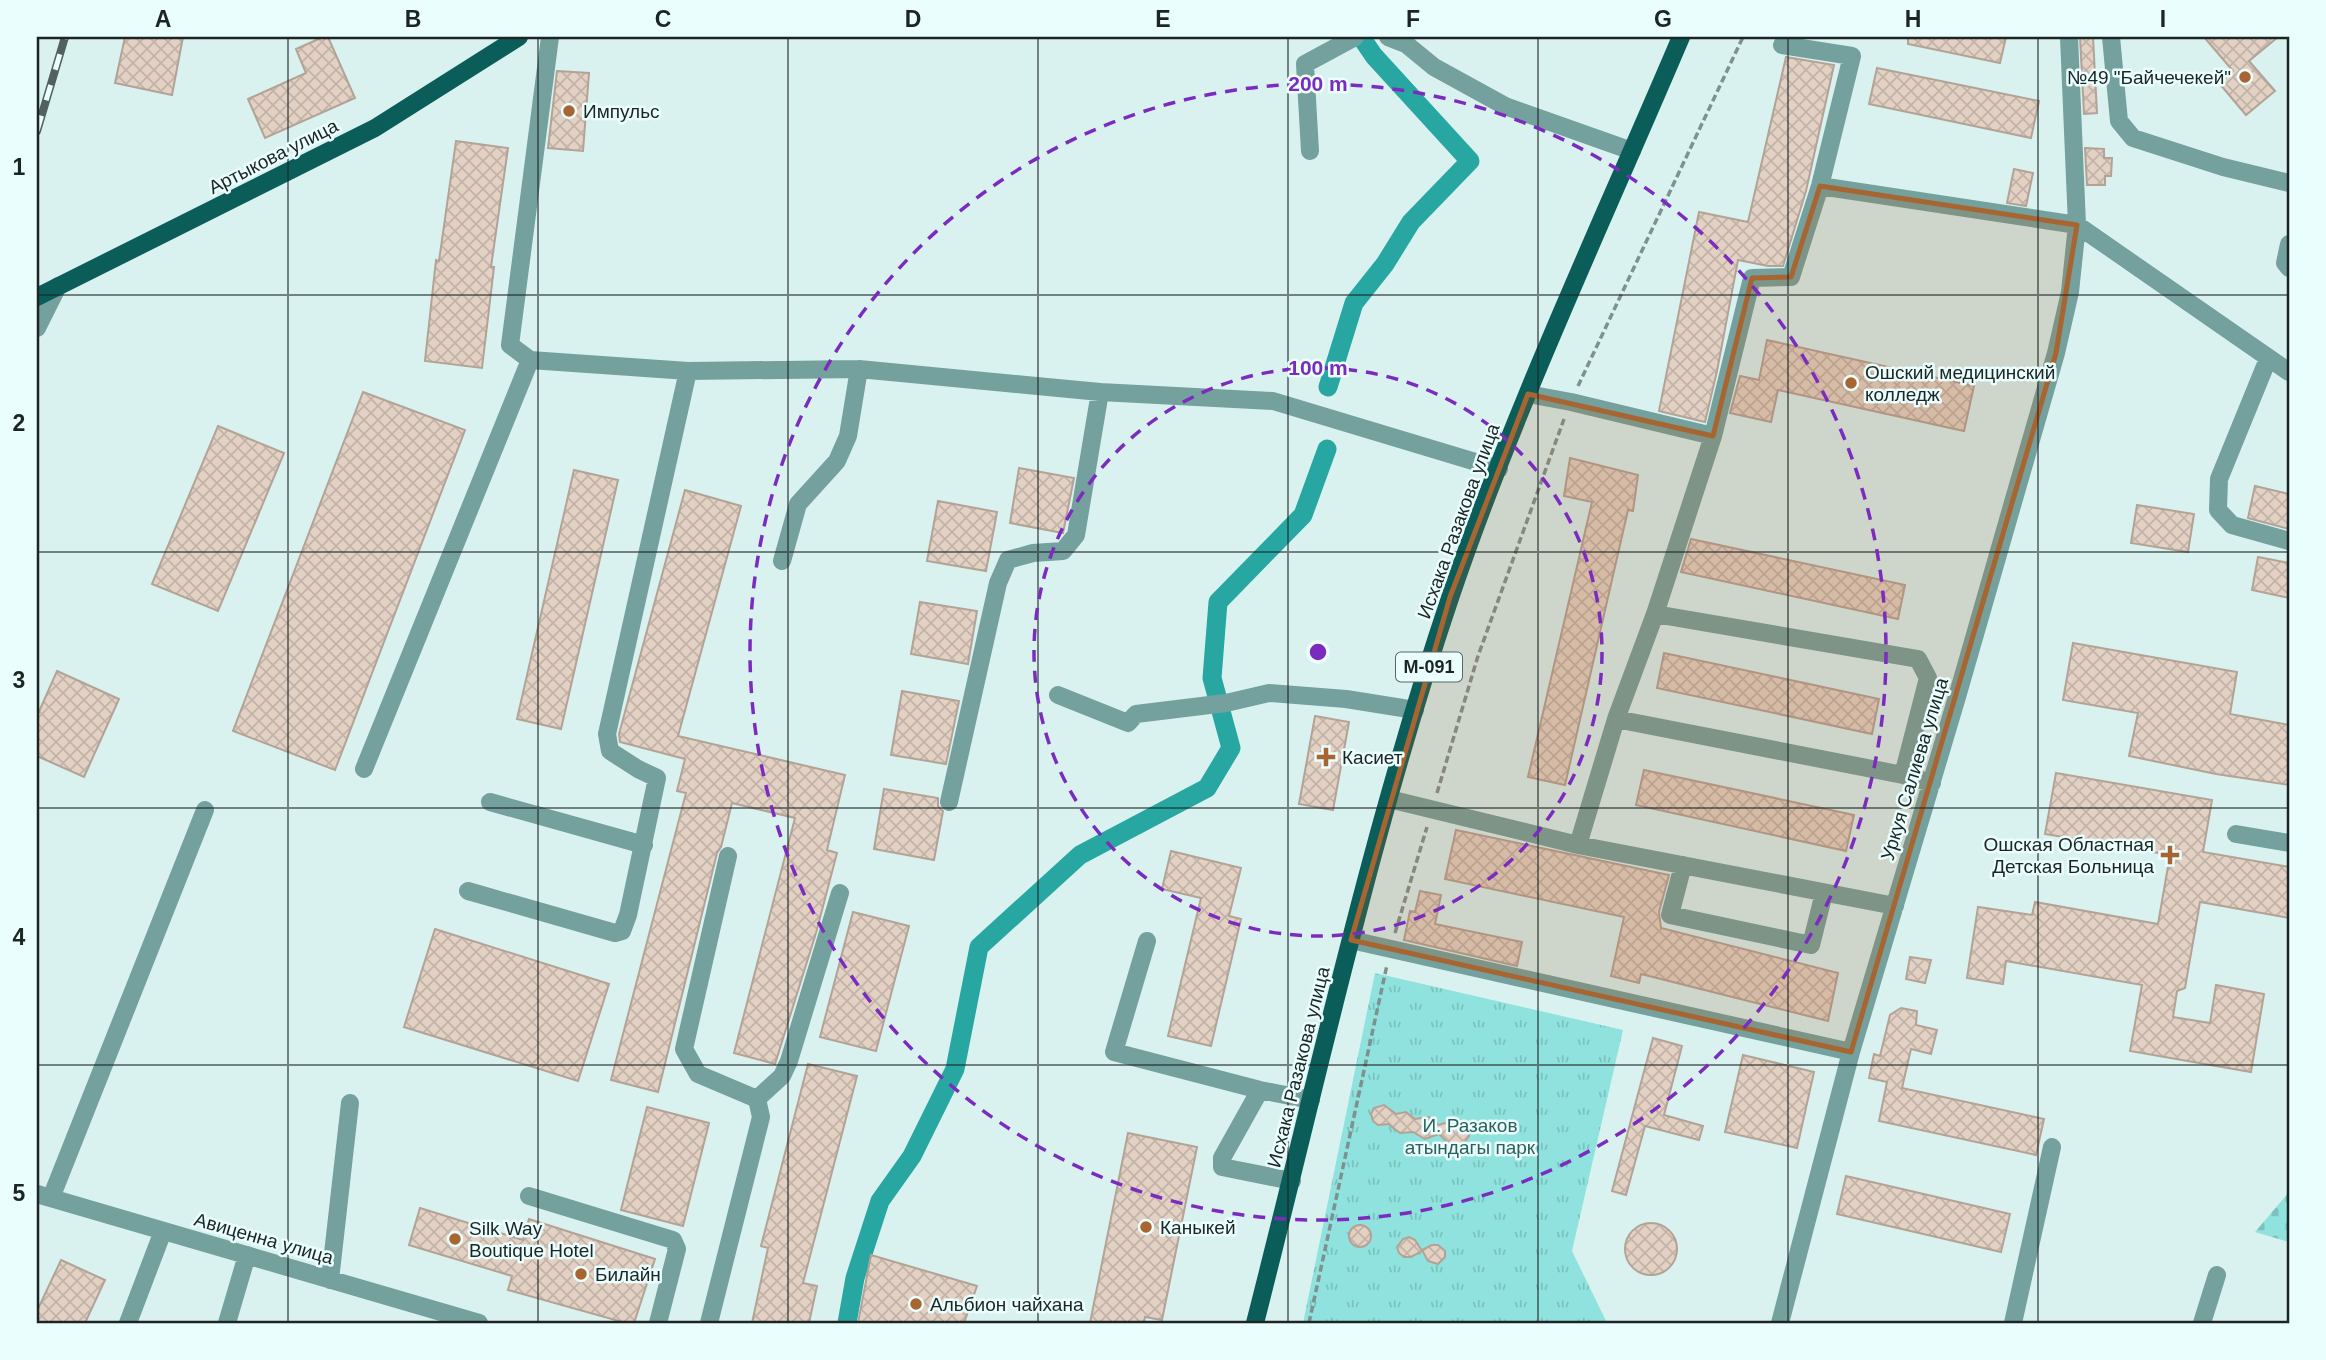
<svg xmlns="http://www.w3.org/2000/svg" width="2326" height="1360" font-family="Arial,sans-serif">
<defs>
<pattern id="cemetery-stones" width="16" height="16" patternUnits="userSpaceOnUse" patternTransform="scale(1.75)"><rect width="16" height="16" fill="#8fe2dd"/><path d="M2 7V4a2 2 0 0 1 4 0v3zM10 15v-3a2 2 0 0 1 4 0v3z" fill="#7bc2be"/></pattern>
<pattern id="park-tufts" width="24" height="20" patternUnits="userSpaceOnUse" patternTransform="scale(1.75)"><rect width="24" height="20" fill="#8fe2dd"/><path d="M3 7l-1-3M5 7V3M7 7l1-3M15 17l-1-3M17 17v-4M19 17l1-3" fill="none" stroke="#7bc2be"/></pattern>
<pattern id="building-cross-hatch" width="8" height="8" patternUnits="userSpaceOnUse" patternTransform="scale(1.75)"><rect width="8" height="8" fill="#e3d1c4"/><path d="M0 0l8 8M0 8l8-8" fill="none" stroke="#c2b3a8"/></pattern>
</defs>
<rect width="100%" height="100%" fill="#d9f2f0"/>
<path fill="url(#cemetery-stones)" d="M 2289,1192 L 2289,1242 L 2255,1232 Z"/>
<path fill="url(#park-tufts)" d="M 1375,973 L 1623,1030 L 1572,1251 L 1607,1323 L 1303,1323 Z"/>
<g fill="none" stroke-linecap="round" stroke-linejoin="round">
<path stroke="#28a7a2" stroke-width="19" d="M 1328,387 L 1354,303 L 1385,264 L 1411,222 L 1470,161 L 1374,56 L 1361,37
M 847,1323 L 855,1278 L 880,1201 L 912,1156 L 955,1069 L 979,947 L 1080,855 L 1207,788 L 1231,748 L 1212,678 L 1218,602 L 1303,515 L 1327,449"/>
</g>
<path fill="url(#building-cross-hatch)" stroke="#b3a296" stroke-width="2" d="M 125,37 L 183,37 L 172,95 L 115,83 Z
M 323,37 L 328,37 L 355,98 L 265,138 L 248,99 L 306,73 L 296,49 Z
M 1908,37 L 2006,37 L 2000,63 L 1908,44 Z
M 2080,37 L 2093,37 L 2097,113 L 2084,114 Z
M 2204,37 L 2278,37 L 2249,61 L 2275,91 L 2246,115 L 2219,83 L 2233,71 Z
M 1786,57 L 1834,65 L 1806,191 L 1783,266 L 1768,266 L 1738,260 L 1717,371 L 1705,422 L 1659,411 L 1699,212 L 1748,222 Z
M 1877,68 L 2039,101 L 2031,138 L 1869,104 Z
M 557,71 L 589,73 L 583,151 L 548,148 Z
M 456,141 L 508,148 L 491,267 L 494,267 L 482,368 L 425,361 L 436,260 L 439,261 Z
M 2085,148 L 2104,149 L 2104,158 L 2112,158 L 2111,176 L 2105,176 L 2105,185 L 2087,185 Z
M 2014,169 L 2033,173 L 2026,206 L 2007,203 Z
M 1767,340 L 1974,386 L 1964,431 L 1778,390 L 1771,422 L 1730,413 L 1740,376 L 1759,380 Z
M 363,392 L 465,430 L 335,770 L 233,731 Z
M 218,426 L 284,453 L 218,611 L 152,584 Z
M 1570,458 L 1638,475 L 1633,511 L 1628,510 L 1565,785 L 1528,777 L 1592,502 L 1564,496 Z
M 1019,468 L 1074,478 L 1063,533 L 1010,523 Z
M 574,470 L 618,480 L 561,729 L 517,719 Z
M 2255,486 L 2289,494 L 2289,529 L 2248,518 Z
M 685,490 L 741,506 L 678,736 L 845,775 L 827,850 L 837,853 L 816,933 L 775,1064 L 734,1053 L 795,818 L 732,803 L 721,847 L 717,853 L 658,1092 L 611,1080 L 686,793 L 677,791 L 685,759 L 620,742 L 619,734 Z
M 938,501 L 997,512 L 986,571 L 927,561 Z
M 2137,505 L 2194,514 L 2188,552 L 2131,543 Z
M 1691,539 L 1905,585 L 1898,619 L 1681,572 Z
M 2258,557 L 2289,563 L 2289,598 L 2252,590 Z
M 920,602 L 977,611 L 968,664 L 911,654 Z
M 2073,643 L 2237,672 L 2230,714 L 2289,725 L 2289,785 L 2216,774 L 2129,756 L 2138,713 L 2063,700 Z
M 1664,653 L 1879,699 L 1872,734 L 1657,688 Z
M 57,671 L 119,699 L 84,777 L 37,756 L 37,716 Z
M 902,691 L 959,701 L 946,764 L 891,755 Z
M 1315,716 L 1349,722 L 1333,810 L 1299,804 Z
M 1644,770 L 1854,815 L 1846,851 L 1636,805 Z
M 2056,773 L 2212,800 L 2203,852 L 2289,867 L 2289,918 L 2200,902 L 2185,988 L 2177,991 L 2173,1017 L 2210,1023 L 2216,985 L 2264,994 L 2251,1072 L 2130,1051 L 2142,985 L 2006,961 L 2003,984 L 1967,978 L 1978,907 L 2032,915 L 2035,902 L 2158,924 L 2170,855 L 2045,834 Z
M 884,789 L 938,798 L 938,806 L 943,811 L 934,860 L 874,849 Z
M 1456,830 L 1669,875 L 1659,912 L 1661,928 L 1838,973 L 1828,1021 L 1641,974 L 1639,983 L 1611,976 L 1624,917 L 1445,879 Z
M 1171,851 L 1241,868 L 1229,916 L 1241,919 L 1211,1046 L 1168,1036 L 1201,898 L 1162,889 Z
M 1420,891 L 1441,895 L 1435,924 L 1522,942 L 1517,966 L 1404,940 L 1410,911 L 1415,912 Z
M 853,912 L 909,926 L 876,1051 L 820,1037 Z
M 435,929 L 609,984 L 578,1081 L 404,1027 Z
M 1910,957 L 1931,960 L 1925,983 L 1906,979 Z
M 1901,1008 L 1917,1011 L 1916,1025 L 1937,1030 L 1931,1054 L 1911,1049 L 1902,1088 L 2044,1119 L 2036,1155 L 1879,1121 L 1887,1082 L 1869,1078 L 1874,1054 L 1880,1056 L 1890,1015 Z
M 1653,1038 L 1682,1046 L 1664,1115 L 1703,1126 L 1699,1140 L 1645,1126 L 1626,1195 L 1612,1191 Z
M 1743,1055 L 1814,1072 L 1797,1148 L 1725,1132 Z
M 808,1064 L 857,1076 L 803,1283 L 817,1286 L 809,1323 L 752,1323 L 768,1248 L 761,1246 Z
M 1384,1105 L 1396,1114 L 1406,1112 L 1415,1119 L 1429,1117 L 1439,1125 L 1454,1120 L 1462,1121 L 1468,1128 L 1469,1136 L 1464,1143 L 1456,1146 L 1448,1143 L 1439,1134 L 1425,1139 L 1413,1132 L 1400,1133 L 1388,1124 L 1378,1125 L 1373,1121 L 1371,1114 L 1374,1108 Z
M 647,1107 L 709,1123 L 683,1226 L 621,1210 Z
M 1128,1133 L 1197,1147 L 1162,1320 L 1145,1317 L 1144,1323 L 1090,1323 Z
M 1846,1176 L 2010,1214 L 2001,1252 L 1837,1214 Z
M 420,1208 L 523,1240 L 529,1219 L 655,1259 L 634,1323 L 626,1323 L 508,1290 L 512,1276 L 409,1245 Z
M1625 1249a26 26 0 1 1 52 0a26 26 0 1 1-52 0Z
M1349 1236a11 11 0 1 1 22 0a11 11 0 1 1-22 0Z
M 1409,1237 L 1415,1240 L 1422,1251 L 1411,1257 L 1404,1257 L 1399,1253 L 1397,1247 L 1403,1239 Z
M 1432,1245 L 1438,1245 L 1445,1251 L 1445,1257 L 1438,1264 L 1428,1261 L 1422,1250 Z
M 871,1255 L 977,1286 L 964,1323 L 858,1323 Z
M 61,1260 L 105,1280 L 85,1323 L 37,1323 L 37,1311 Z"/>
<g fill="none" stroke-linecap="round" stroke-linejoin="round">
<path stroke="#7f918f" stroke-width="3.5" stroke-dasharray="7 3.5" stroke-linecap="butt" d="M 1578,386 L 1743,37
M 1437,793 L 1478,656 L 1564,419
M 1395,933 L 1427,827
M 1309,1323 L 1387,965"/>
<path stroke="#74a09d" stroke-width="18" d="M 550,37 L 510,345 L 530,360 L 688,371 L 859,369 L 1100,392 L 1273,401 L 1499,469
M 1388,37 L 1406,44 L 1434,67 L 1505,106 L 1632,151
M 2111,37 L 2119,121 L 2133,138 L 2223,167 L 2289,183
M 1310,151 L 1305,64 L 1355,37
M 1820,186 L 2077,225 L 2289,372
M 2289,244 L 2285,263 L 2289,268
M 37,328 L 58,286
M 2268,359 L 2219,479 L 2218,510 L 2232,525 L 2289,541
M 1528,394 L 1571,402 L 1713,436
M 782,561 L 798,504 L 837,461 L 848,436 L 859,369
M 1655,614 L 1918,659 L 1928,678 L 1903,775
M 1058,695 L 1128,723 L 1136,714 L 1226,703 L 1269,693 L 1346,699 L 1415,710
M 1616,719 L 1903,775 L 1932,783
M 364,769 L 530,360
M 1389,799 L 1578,845 L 1895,906
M 490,802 L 644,845
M 949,802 L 998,583 L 1008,560 L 1033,553 L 1063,551 L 1076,535 L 1100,392
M 2236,834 L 2289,843
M 1578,845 L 1616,719 L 1655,614 L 1713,436 L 1752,278 L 1791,277 L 1820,186 L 1852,56 L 1782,45
M 1683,865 L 1670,915 L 1811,945 L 1824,893
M 468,891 L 615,933 L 622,931 L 628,915 L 657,778 L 638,769 L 610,751 L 607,734 L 688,371
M 1351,940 L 1851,1052
M 1147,941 L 1114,1052 L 1260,1090 L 1311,1100
M 1260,1090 L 1222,1158 L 1222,1167 L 1292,1181
M 757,1099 L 782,1076 L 789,1061 L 840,893
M 37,1194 L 479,1323
M 529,1196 L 673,1240 L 677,1249 L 658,1323
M 51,1198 L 205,810
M 330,1280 L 350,1103
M 128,1323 L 163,1231
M 227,1323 L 247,1255
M 709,1323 L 761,1117 L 757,1099 L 698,1074 L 684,1049 L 728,856
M 1780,1323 L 1851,1052 L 1957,697 L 2056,353 L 2070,292 L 2077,225 L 2069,37
M 2013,1323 L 2052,1147
M 2202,1323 L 2217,1275"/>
<path stroke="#0b5d5a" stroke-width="18" d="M 37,297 L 375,128 L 519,37
M 1255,1323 C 1317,1081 1370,835 1450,598 C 1515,407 1602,223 1681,37"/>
<defs>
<path id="rail" d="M 37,131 L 65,37"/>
</defs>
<use href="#rail" stroke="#52605e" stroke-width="8"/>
<use href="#rail" stroke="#eafefd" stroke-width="5" stroke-dasharray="16" stroke-linecap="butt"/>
</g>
<path fill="#a76531" fill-opacity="0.2" stroke="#a76531" stroke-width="5" stroke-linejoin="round" d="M 1820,186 L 2077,225 L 2056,353 L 1851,1052 L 1351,940 L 1450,597 L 1528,394 L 1713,436 L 1752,278 L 1791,277 Z"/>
<path fill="none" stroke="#1c2524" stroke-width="2" stroke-opacity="0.55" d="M 288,37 L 288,1323M 538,37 L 538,1323M 788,37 L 788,1323M 1038,37 L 1038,1323M 1288,37 L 1288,1323M 1538,37 L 1538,1323M 1788,37 L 1788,1323M 2038,37 L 2038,1323M 37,295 L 2289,295M 37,552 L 2289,552M 37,808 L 2289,808M 37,1065 L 2289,1065"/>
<g fill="none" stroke="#7b2cbf" stroke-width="3.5" stroke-dasharray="12 9">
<circle cx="1318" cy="652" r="284"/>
<circle cx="1318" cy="652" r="568"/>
</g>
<g fill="#a76531" stroke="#eafefd" stroke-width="2.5">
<circle cx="2245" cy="77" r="7"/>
<circle cx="569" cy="111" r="7"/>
<circle cx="1851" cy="383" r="7"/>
<path d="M1322.5 746.5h7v7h7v7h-7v7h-7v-7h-7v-7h7z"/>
<path d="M2166.5 844.5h7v7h7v7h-7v7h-7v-7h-7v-7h7z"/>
<circle cx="1146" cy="1227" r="7"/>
<circle cx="455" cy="1239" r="7"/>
<circle cx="581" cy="1274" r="7"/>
<circle cx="916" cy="1304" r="7"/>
</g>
<g text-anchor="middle" stroke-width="5" stroke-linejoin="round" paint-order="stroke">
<rect fill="#eafefd" stroke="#5a6665" stroke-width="2" x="1396" y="652.5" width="66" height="29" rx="5"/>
<g font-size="18" font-weight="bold" fill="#1c2524">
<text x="1429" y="673">М-091</text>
</g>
<g font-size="19" fill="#1c2524" stroke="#eafefd" text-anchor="start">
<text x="2231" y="84" text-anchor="end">№49 "Байчечекей"</text>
<text x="583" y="118">Импульс</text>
<text x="1865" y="379">Ошский медицинский<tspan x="1865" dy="22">колледж</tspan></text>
<text x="1342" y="764">Касиет</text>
<text x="2154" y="851" text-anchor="end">Ошская Областная<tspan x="2154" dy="22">Детская Больница</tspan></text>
<text x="1160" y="1234">Каныкей</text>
<text x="469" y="1235">Silk Way<tspan x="469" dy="22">Boutique Hotel</tspan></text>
<text x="595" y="1281">Билайн</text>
<text x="930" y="1311">Альбион чайхана</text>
</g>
<g font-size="19" fill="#1c2524" stroke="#eafefd">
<text transform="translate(273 156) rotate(-27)" y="7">Артыкова улица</text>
<text transform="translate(1458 521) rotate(-70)" y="7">Исхака Разакова улица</text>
<text transform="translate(1914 769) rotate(-73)" y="7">Уркуя Салиева улица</text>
<text transform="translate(1298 1067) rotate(-76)" y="7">Исхака Разакова улица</text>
<text transform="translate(264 1238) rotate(16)" y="7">Авиценна улица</text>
</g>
<g font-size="19" fill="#2e5f5d" stroke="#eafefd">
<text x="1470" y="1132">И. Разаков<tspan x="1470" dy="22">атындагы парк</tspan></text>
</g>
</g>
<circle cx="1318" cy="652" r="10" fill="#7b2cbf" stroke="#eafefd" stroke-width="3.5"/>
<g font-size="21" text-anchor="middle" font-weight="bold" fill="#7b2cbf" stroke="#eafefd" stroke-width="5" stroke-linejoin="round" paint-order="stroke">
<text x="1318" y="91">200 m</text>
<text x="1318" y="375">100 m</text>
</g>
<rect width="2326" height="1360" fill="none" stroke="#eafefd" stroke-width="77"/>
<rect x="38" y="38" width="2250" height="1284" fill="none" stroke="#1c2524" stroke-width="2.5"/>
<g font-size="23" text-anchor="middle" font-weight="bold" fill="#1c2524">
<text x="163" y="27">A</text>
<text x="413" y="27">B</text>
<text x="663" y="27">C</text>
<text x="913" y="27">D</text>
<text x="1163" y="27">E</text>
<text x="1413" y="27">F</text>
<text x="1663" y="27">G</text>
<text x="1913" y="27">H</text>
<text x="2163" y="27">I</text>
<text x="19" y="175">1</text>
<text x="19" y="431">2</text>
<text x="19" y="688">3</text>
<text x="19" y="945">4</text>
<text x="19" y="1201">5</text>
</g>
</svg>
